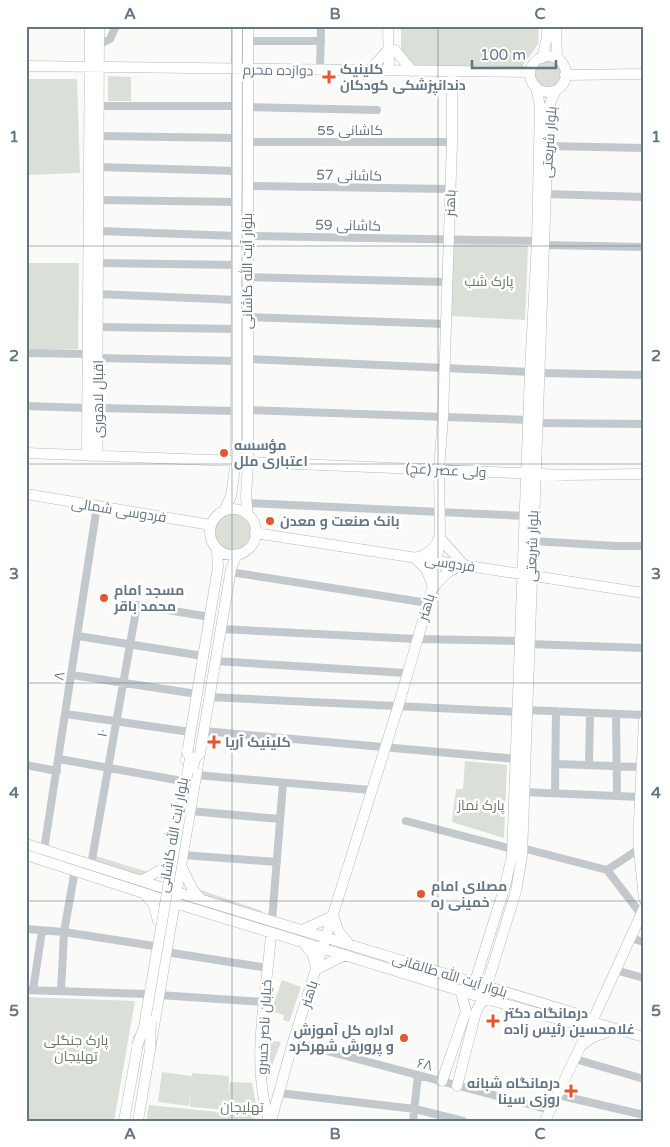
<svg xmlns="http://www.w3.org/2000/svg" width="670" height="1147" font-family="'Varela Round',Cairo,sans-serif">
<rect width="100%" height="100%" fill="#fafaf8"/>
<path fill="#dadfd7" d="M 401,26 L 539,26 L 538,44 L 522,67 L 415,66 L 401,50 Z
M535 74a13 13 0 1 1 26 0a13 13 0 1 1-26 0Z
M 108,76 L 131,77 L 131,101 L 108,101 Z
M 26,79 L 77,79 L 80,173 L 26,175 Z
M 454,242 L 528,246 L 525,320 L 450,316 Z
M 26,263 L 79,263 L 78,349 L 26,350 Z
M213 532a20 20 0 1 1 40 0a20 20 0 1 1-40 0Z
M 465,761 L 507,765 L 504,838 L 452,822 L 456,789 L 463,789 Z
M 96,856 L 151,873 L 142,878 L 95,863 Z
M 201,890 L 262,911 L 262,916 L 200,896 Z
M 282,980 L 301,987 L 289,1022 L 283,1020 L 284,1015 L 271,1011 Z
M 26,997 L 135,1001 L 114,1121 L 26,1121 Z
M 265,1040 L 281,1042 L 265,1084 Z
M 162,1072 L 192,1076 L 192,1073 L 229,1076 L 228,1096 L 230,1082 L 252,1083 L 258,1115 L 251,1121 L 146,1121 L 149,1105 L 228,1113 L 227,1110 L 190,1107 L 191,1093 L 189,1106 L 158,1102 Z"/>
<g fill="none" stroke-linecap="round" stroke-linejoin="round">
<defs>
<path id="major" d="M 90,26 L 87,452 L 90,456 L 97,453 L 99,26
M 248,26 L 248,462 L 246,498 L 248,515
M 388,26 L 389,70
M 556,26 L 557,59
M 395,50 L 412,71
M530 74a18 18 0 1 1 36 0a18 18 0 1 1-36 0Z
M 542,58 L 547,38 L 547,26
M 26,66 L 530,72
M 369,71 L 388,50
M 565,75 L 644,74
M 26,453 L 236,461
M 248,462 L 566,475 L 644,474
M 26,494 L 211,525
M210 532a23 23 0 1 1 46 0a23 23 0 1 1-46 0Z
M 224,511 L 231,496 L 236,461 L 237,26
M 255,533 L 644,593
M 415,558 C 427,555 436,549 439,537 L 464,565
M 415,558 L 426,569 L 432,584
M 434,587 C 442,577 450,568 463,566
M 644,721 L 639,821 L 639,849 L 644,899
M 186,760 L 218,567 L 217,549
M 26,844 L 176,892 L 571,1012 L 584,1016 L 592,1022 L 644,1037
M 26,855 L 162,899 L 487,999 L 583,1026 L 592,1022
M 181,866 L 193,890 L 201,899
M 141,881 L 162,869 L 168,862
M 145,894 L 154,905 L 158,921
M 333,916 L 339,932 L 348,943
M 302,930 L 333,916
M 303,942 L 312,954 L 317,969
M 317,969 L 345,955
M 471,994 L 505,886 L 512,856 L 530,372 L 537,241 L 540,106 L 536,87
M 483,998 L 516,891 L 522,856 L 549,107 L 555,91
M 582,1045 L 593,1037 L 616,1029
M 442,1081 L 466,1011 L 460,990
M 457,1086 L 476,1012 L 480,1004 L 487,999
M 124,1121 L 139,1038
M 138,1121 L 231,569 L 237,554
M 269,1121 C 250,1060 267,995 271,933
M 271,1121 L 293,1042 L 398,707 L 432,589 L 437,561 L 440,533 L 439,470 L 443,417 L 452,142 L 452,71
M 545,1121 L 592,1022 L 644,908"/>
</defs>
<use href="#major" stroke="#b5babe" stroke-width="11"/>
<path stroke="#c3c8cc" stroke-width="8" d="M 248,41 L 321,41
M 100,44 L 110,39 L 116,26
M 320,70 L 321,26
M 99,106 L 237,106
M 247,107 L 377,110
M 99,136 L 237,138
M 247,142 L 452,142
M 548,146 L 644,148
M 99,167 L 237,171
M 247,186 L 450,189
M 546,194 L 644,197
M 99,200 L 237,202
M 99,231 L 237,236
M 247,236 L 537,241
M 544,245 L 644,247
M 99,263 L 237,265
M 247,277 L 447,282
M 98,294 L 237,300
M 247,317 L 446,324
M 98,327 L 237,329
M 26,353 L 88,354
M 98,358 L 237,361
M 248,359 L 530,372
M 539,373 L 644,375
M 26,406 L 87,408
M 98,408 L 237,411
M 248,410 L 529,420
M 537,423 L 644,424
M 247,503 L 525,516
M 533,541 L 615,546 L 644,546
M 230,572 L 428,603
M 221,629 L 416,639 L 521,641
M 78,636 L 203,656
M 529,644 L 644,648
M 215,661 L 406,673
M 72,675 L 197,694
M 209,697 L 518,712
M 526,710 L 644,715
M 66,714 L 190,732
M 616,714 L 617,796
M 204,731 L 517,759
M 59,759 L 182,781
M 556,764 L 641,767
M 26,765 L 57,771
M 589,765 L 590,713
M 196,775 L 371,790
M 523,792 L 640,797
M 555,793 L 556,711
M 190,811 L 280,819
M 406,821 L 512,849
M 522,848 L 607,870 L 641,914
M 44,850 L 97,506
M 183,855 L 277,862
M 91,865 L 137,605 L 210,617
M 607,870 L 639,849
M 272,921 L 283,783
M 26,929 L 64,932 L 154,946
M 630,938 L 644,942
M 166,952 L 268,968
M 615,970 L 644,978
M 26,990 L 146,994
M 33,990 L 42,931
M 61,991 L 64,932 L 75,870
M 159,995 L 264,1002
M 293,1042 L 550,1110
M 575,1059 L 644,1079
M 279,1093 L 415,1109 L 463,1121
M 558,1095 L 644,1115
M 413,1121 L 418,1075"/>
<use href="#major" stroke="#fff" stroke-width="10"/>
<defs>
<path id="major-bridge" d="M 193,768 L 195,759 L 200,753
M 137,1046 L 144,1027 L 190,758 L 187,751
M 150,1047 L 151,1021"/>
</defs>
<use href="#major-bridge" stroke="#b5babe" stroke-width="11" stroke-linecap="butt"/>
<use href="#major-bridge" stroke="#fff" stroke-width="10"/>
</g>
<path fill="none" stroke="#657683" stroke-width="1" stroke-opacity="0.55" d="M 232,26 L 232,1121M 438,26 L 438,1121M 26,246 L 644,246M 26,464 L 644,464M 26,683 L 644,683M 26,901 L 644,901"/>
<g fill="#e4572e" stroke="#fff" stroke-width="2">
<path d="M326.5 69.5h5v5h5v5h-5v5h-5v-5h-5v-5h5z"/>
<circle cx="224" cy="453" r="5"/>
<circle cx="270" cy="521" r="5"/>
<circle cx="104" cy="598" r="5"/>
<path d="M211.5 734.5h5v5h5v5h-5v5h-5v-5h-5v-5h5z"/>
<circle cx="421" cy="894" r="5"/>
<path d="M490.5 1013.5h5v5h5v5h-5v5h-5v-5h-5v-5h5z"/>
<circle cx="404" cy="1038" r="5"/>
<path d="M568.5 1083.5h5v5h5v5h-5v5h-5v-5h-5v-5h5z"/>
</g>
<g text-anchor="middle" stroke-width="5" stroke-linejoin="round" paint-order="stroke">
<g font-size="14" font-weight="bold" fill="#657683" stroke="#fff" text-anchor="start">
<text x="340" y="74">کلینیک<tspan x="340" dy="16">دندانپزشکی کودکان</tspan></text>
<text x="234" y="450">مؤسسه<tspan x="234" dy="16">اعتباری ملل</tspan></text>
<text x="280" y="526">بانک صنعت و معدن</text>
<text x="114" y="595">مسجد امام<tspan x="114" dy="16">محمد باقر</tspan></text>
<text x="225" y="747">کلینیک آریا</text>
<text x="431" y="891">مصلای امام<tspan x="431" dy="16">خمینی ره</tspan></text>
<text x="504" y="1018">درمانگاه دکتر<tspan x="504" dy="16">غلامحسین رئیس زاده</tspan></text>
<text x="394" y="1035" text-anchor="end">اداره کل آموزش<tspan x="394" dy="16">و پرورش شهرکرد</tspan></text>
<text x="560" y="1088" text-anchor="end">درمانگاه شبانه<tspan x="560" dy="16">روزی سینا</tspan></text>
</g>
<g font-size="14" fill="#657683" stroke="#fff">
<text transform="translate(278 70) rotate(1)" y="5">دوازده محرم</text>
<text x="350" y="135">کاشانی 55</text>
<text transform="translate(549 142) rotate(-86)" y="5">بلوار شریعتی</text>
<text transform="translate(349 175) rotate(1)" y="5">کاشانی 57</text>
<text transform="translate(450 203) rotate(-88)" y="5">باهنر</text>
<text transform="translate(348 225) rotate(1)" y="5">کاشانی 59</text>
<text transform="translate(247 271) rotate(-90)" y="5">بلوار آیت الله کاشانی</text>
<text transform="translate(98 399) rotate(-90)" y="5">اقبال لاهوری</text>
<text transform="translate(446 470) rotate(3)" y="5">ولی عصر (عج)</text>
<text transform="translate(119 510) rotate(9)" y="5">فردوسی شمالی</text>
<text transform="translate(532 546) rotate(-88)" y="5">بلوار شریعتی</text>
<text transform="translate(450 563) rotate(9)" y="5">فردوسی</text>
<text transform="translate(426 607) rotate(-73)" y="5">باهنر</text>
<text transform="translate(59 676) rotate(-81)" y="5">۸</text>
<text transform="translate(102 733) rotate(-80)" y="5">۱۰</text>
<text transform="translate(173 835) rotate(-80)" y="5">بلوار آیت الله کاشانی</text>
<text transform="translate(450 975) rotate(17)" y="5">بلوار آیت الله طالقانی</text>
<text transform="translate(309 994) rotate(-72)" y="5">باهنر</text>
<text transform="translate(264 1027) rotate(-87)" y="5">خیابان ناصر خسرو</text>
<text transform="translate(425 1064) rotate(14)" y="5">۶۸</text>
</g>
<g font-size="14" fill="#687a64" stroke="#fff">
<text x="489" y="286">پارک شب</text>
<text x="481" y="810">پارک نماز</text>
<text x="76" y="1045">پارک جنگلی<tspan x="76" dy="16">تهلیجان</tspan></text>
<text x="242" y="1112">تهلیجان</text>
</g>
</g>
<rect width="670" height="1147" fill="none" stroke="#ffffff" stroke-width="55"/>
<path d="M472 60v8h84v-8" fill="none" stroke="#657683" stroke-width="2.5"/>
<text x="480" y="60" font-size="15" fill="#657683" stroke="#ffffff" stroke-width="4" paint-order="stroke">100 m</text>
<rect x="28" y="28" width="614" height="1092" fill="none" stroke="#657683" stroke-width="2"/>
<g font-size="16" text-anchor="middle" font-weight="bold" fill="#657683">
<text x="130" y="19">A</text>
<text x="335" y="19">B</text>
<text x="540" y="19">C</text>
<text x="14" y="142">1</text>
<text x="656" y="142">1</text>
<text x="14" y="361">2</text>
<text x="656" y="361">2</text>
<text x="14" y="579">3</text>
<text x="656" y="579">3</text>
<text x="14" y="798">4</text>
<text x="656" y="798">4</text>
<text x="14" y="1016">5</text>
<text x="656" y="1016">5</text>
<text x="130" y="1139">A</text>
<text x="335" y="1139">B</text>
<text x="540" y="1139">C</text>
</g>
</svg>
